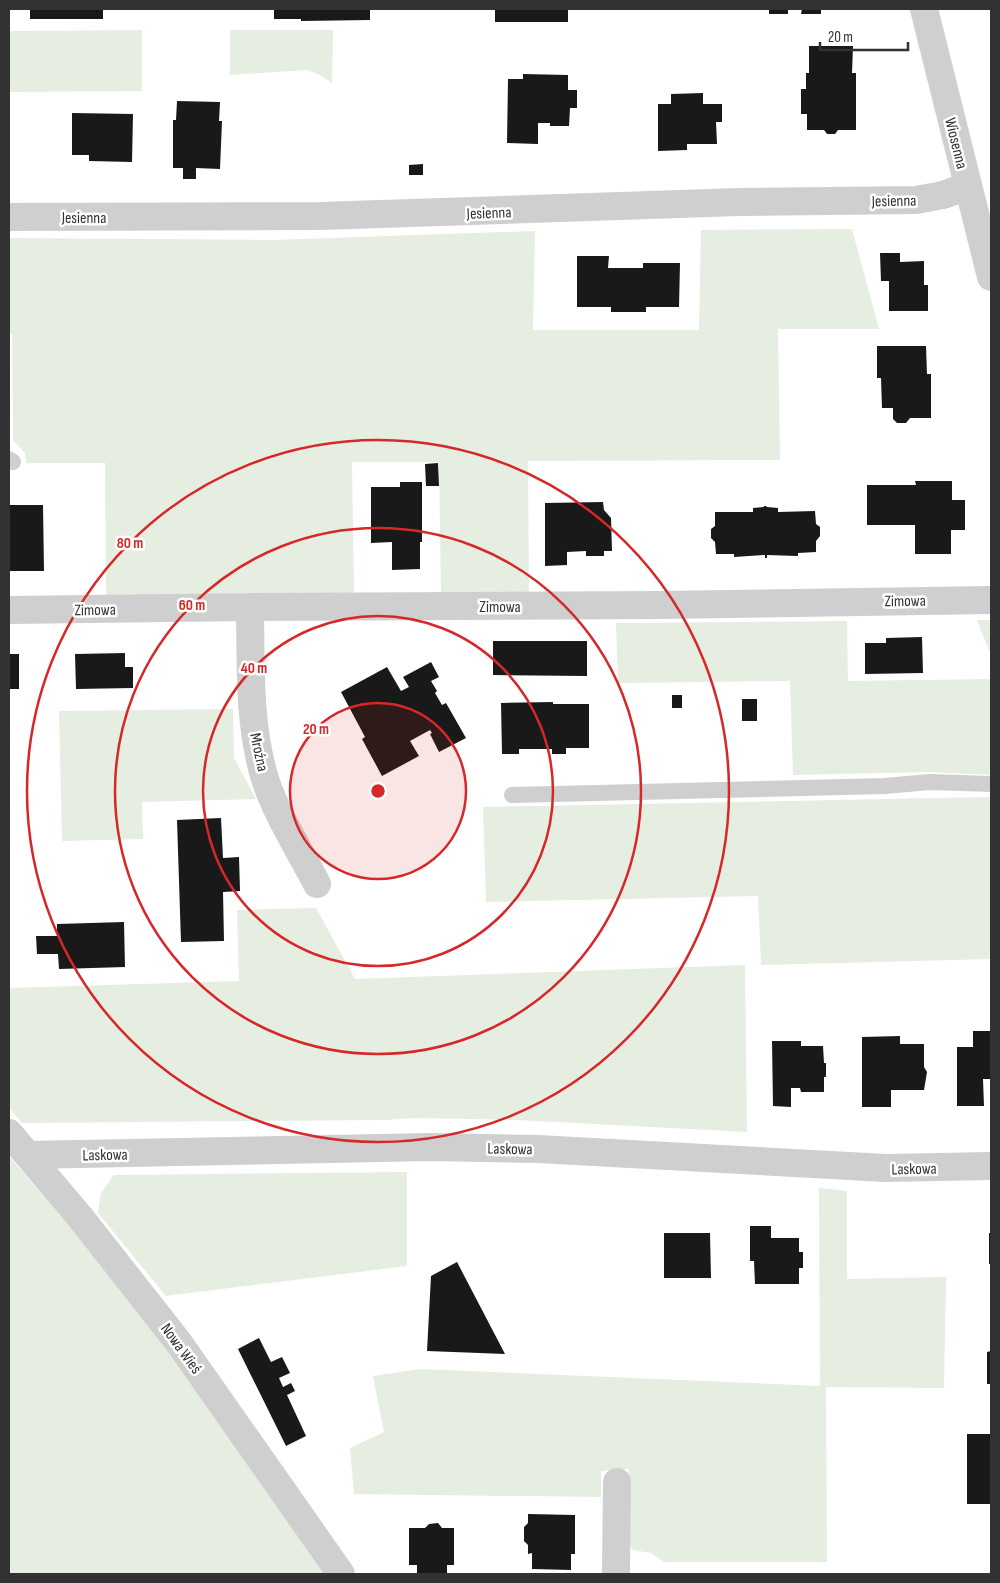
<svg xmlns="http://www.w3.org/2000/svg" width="1000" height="1583" font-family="'Sofia Sans Condensed',sans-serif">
<rect width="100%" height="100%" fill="#fff"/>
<path fill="#e5eee1" d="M 142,30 L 142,91 L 9,92 L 9,31 Z
M 230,30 L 333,30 L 332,83 L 318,74 L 307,70 L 230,75 Z
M 852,229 L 879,329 L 778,329 L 780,460 L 528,461 L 529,592 L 441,594 L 439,462 L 352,462 L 354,594 L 106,596 L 105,463 L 26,463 L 25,453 L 13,440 L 12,334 L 9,333 L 9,238 L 273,240 L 535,231 L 533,330 L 699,330 L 701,230 Z
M 977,620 L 991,620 L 991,655 Z
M 847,621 L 848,681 L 991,679 L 991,775 L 928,772 L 793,775 L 790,681 L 618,683 L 616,623 Z
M 233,709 L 234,758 L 256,799 L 142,802 L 143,839 L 62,841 L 59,711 Z
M 991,797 L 991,959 L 761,965 L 758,896 L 486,902 L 483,807 Z
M 316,908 L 355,979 L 745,965 L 747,1132 L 518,1120 L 414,1118 L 386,1120 L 22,1123 L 9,1108 L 9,988 L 239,981 L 237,910 Z
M 9,1156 L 92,1252 L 191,1382 L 324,1574 L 9,1574 Z
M 407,1172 L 407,1266 L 166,1296 L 98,1213 L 101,1193 L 114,1175 Z
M 819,1188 L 847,1191 L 847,1279 L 946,1277 L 944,1388 L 826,1387 L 827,1562 L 664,1562 L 651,1553 L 633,1550 L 628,1544 L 629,1469 L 601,1471 L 601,1497 L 354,1494 L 350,1448 L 384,1432 L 373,1376 L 421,1369 L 820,1386 Z"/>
<path fill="#191919" d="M 30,9 L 103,9 L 103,19 L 30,19 Z
M 274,9 L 370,9 L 370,20 L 301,21 L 301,19 L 274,19 Z
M 495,9 L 568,9 L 568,22 L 495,22 Z
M 769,9 L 788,9 L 788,14 L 769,14 Z
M 802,9 L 821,9 L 821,14 L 801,14 Z
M 809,46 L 853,46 L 852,73 L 856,73 L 856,130 L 838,130 L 835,134 L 827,134 L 824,130 L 807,130 L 807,114 L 801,114 L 801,89 L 806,89 L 806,73 L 809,73 Z
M 523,74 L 568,75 L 568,90 L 577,90 L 577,108 L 570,108 L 569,126 L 550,126 L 550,123 L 538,123 L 538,144 L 507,143 L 508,79 L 523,79 Z
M 703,93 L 703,104 L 722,104 L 722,122 L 716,122 L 717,144 L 687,144 L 687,150 L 658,151 L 658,104 L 671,104 L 671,94 Z
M 177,101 L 220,102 L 219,121 L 222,121 L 220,169 L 196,168 L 196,179 L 183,179 L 183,168 L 173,168 L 173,120 L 176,120 Z
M 72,113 L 133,114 L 132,162 L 89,161 L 89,155 L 72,155 Z
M 423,164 L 423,175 L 409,175 L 409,165 Z
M 880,253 L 900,253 L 900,262 L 924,261 L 924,285 L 928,285 L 928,311 L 889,311 L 889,281 L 881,281 Z
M 577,256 L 609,256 L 608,268 L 643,268 L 643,263 L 680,263 L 679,307 L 646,307 L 646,312 L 611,312 L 611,307 L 577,307 Z
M 877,346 L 926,346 L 927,374 L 931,374 L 931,418 L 910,418 L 906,423 L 897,423 L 893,419 L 893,408 L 882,408 L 881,378 L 877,378 Z
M 438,463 L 439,486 L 426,486 L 425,464 Z
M 915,481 L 952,481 L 952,500 L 965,500 L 965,530 L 951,530 L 951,554 L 915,554 L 915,525 L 867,525 L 867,485 L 916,485 Z
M 400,482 L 422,482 L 422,542 L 420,542 L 420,569 L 392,570 L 392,542 L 371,543 L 371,487 L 400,487 Z
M 603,502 L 604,510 L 611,518 L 612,551 L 604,551 L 604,556 L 586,556 L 586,551 L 567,552 L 567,565 L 545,566 L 545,503 Z
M 9,505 L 43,505 L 44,571 L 9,571 Z
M 764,506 L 766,506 L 767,507 L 778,508 L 778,512 L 815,511 L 816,524 L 820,527 L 820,536 L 816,541 L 816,552 L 798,553 L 798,556 L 767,555 L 767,558 L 765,558 L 765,555 L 734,557 L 734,554 L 716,554 L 715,542 L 711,538 L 711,529 L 715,526 L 715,512 L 753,512 L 753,508 L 764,507 Z
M 922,637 L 923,673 L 865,674 L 865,643 L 886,643 L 886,638 Z
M 493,641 L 587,641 L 587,676 L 493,675 Z
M 125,653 L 125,667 L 133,667 L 133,688 L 76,689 L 75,654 Z
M 9,654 L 19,654 L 19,689 L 9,689 Z
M 431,662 L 439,677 L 431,681 L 437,691 L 435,693 L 442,705 L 446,703 L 466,738 L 439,752 L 430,734 L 432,733 L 430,730 L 410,741 L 419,756 L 382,776 L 362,739 L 365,737 L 341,692 L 387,667 L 401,691 L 409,687 L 403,677 Z
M 672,695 L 682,695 L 682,708 L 672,708 Z
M 742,699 L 757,699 L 757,721 L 742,721 Z
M 553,702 L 553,704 L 589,704 L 589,748 L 566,748 L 566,754 L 552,754 L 552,749 L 519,749 L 519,754 L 502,754 L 501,703 Z
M 221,818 L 223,858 L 239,857 L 240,891 L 223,892 L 224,941 L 181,942 L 177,820 Z
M 124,922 L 125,967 L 59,969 L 58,954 L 37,954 L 36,936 L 57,936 L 57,924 Z
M 973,1031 L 991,1031 L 990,1079 L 983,1079 L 984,1106 L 957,1106 L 957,1047 L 973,1047 Z
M 900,1036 L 900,1044 L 924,1044 L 924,1067 L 927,1072 L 924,1090 L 891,1090 L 891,1107 L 862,1107 L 862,1037 Z
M 772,1041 L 801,1041 L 801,1046 L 823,1046 L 824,1063 L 826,1063 L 826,1077 L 824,1077 L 824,1092 L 801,1092 L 800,1088 L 791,1088 L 791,1107 L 773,1106 Z
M 750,1226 L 771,1226 L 771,1238 L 799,1238 L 799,1252 L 803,1252 L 803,1268 L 799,1268 L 799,1284 L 755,1284 L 754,1261 L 750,1261 Z
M 664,1233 L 710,1233 L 711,1278 L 664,1278 Z
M 989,1233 L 991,1233 L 991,1264 L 989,1264 Z
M 457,1262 L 505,1354 L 427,1351 L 431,1276 Z
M 259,1338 L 271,1362 L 282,1357 L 290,1373 L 279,1378 L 283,1387 L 291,1383 L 295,1391 L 287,1395 L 306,1436 L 286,1446 L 238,1349 Z
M 991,1351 L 991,1384 L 987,1384 L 987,1352 Z
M 967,1434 L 991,1434 L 991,1504 L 967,1504 Z
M 528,1514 L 575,1515 L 575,1554 L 571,1554 L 571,1570 L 532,1569 L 532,1553 L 528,1554 L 528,1545 L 524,1541 L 524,1527 L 528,1523 Z
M 438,1523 L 442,1528 L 454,1528 L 454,1565 L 447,1565 L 447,1574 L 417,1574 L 417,1565 L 409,1565 L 409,1528 L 425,1528 L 429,1524 Z"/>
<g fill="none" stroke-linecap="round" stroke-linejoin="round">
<path stroke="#cfcfcf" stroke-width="16" d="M 9,459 L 13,462
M 512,795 L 885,786 L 930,782 L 991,784"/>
<path stroke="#cfcfcf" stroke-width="28" d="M 924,9 L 991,277
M 9,217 L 320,216 L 739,202 L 916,200 L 943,195 L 968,186
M 250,607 C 251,665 248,726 266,782 C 278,817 300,851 317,884
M 9,610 L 250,607 L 660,605 L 991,600
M 9,1133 L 80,1217 L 179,1343 L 341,1574
M 28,1155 L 430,1147 L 538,1149 L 886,1168 L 991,1166
M 616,1574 L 617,1482"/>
</g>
<circle cx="378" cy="791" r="88" fill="#d62828" fill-opacity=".12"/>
<g fill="none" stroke="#d62828" stroke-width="2.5">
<circle cx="378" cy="791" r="88"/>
<circle cx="378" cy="791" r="175"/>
<circle cx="378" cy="791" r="263"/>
<circle cx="378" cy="791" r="351"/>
</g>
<g text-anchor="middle" stroke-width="5" stroke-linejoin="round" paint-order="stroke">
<g font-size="16" fill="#323232" stroke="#fff">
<text transform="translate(957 143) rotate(76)" y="6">Wiosenna</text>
<text transform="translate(894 200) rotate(-1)" y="6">Jesienna</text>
<text transform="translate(489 212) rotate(-2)" y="6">Jesienna</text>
<text x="84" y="223">Jesienna</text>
<text transform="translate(905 600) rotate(-1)" y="6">Zimowa</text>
<text x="500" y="612">Zimowa</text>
<text transform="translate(95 609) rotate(-1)" y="6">Zimowa</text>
<text transform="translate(260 752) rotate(78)" y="6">Mroźna</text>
<text transform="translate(510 1148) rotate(1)" y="6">Laskowa</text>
<text transform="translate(105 1154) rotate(-1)" y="6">Laskowa</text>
<text transform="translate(914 1168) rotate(-1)" y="6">Laskowa</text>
<text transform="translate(182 1348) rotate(54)" y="6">Nowa Wieś</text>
</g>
</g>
<circle cx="378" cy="791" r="8" fill="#d62828" stroke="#fff" stroke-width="2.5"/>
<g font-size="15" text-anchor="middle" font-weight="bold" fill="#d62828" stroke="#fff" stroke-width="5" stroke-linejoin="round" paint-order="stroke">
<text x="130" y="548">80 m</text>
<text x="192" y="610">60 m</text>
<text x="254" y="673">40 m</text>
<text x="316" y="734">20 m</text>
</g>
<rect width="1000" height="1583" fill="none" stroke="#323232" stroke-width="20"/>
<path d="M820 42v8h88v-8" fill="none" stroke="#323232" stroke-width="2.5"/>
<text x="828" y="42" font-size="15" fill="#323232" stroke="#ffffff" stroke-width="4" paint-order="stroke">20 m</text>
</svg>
